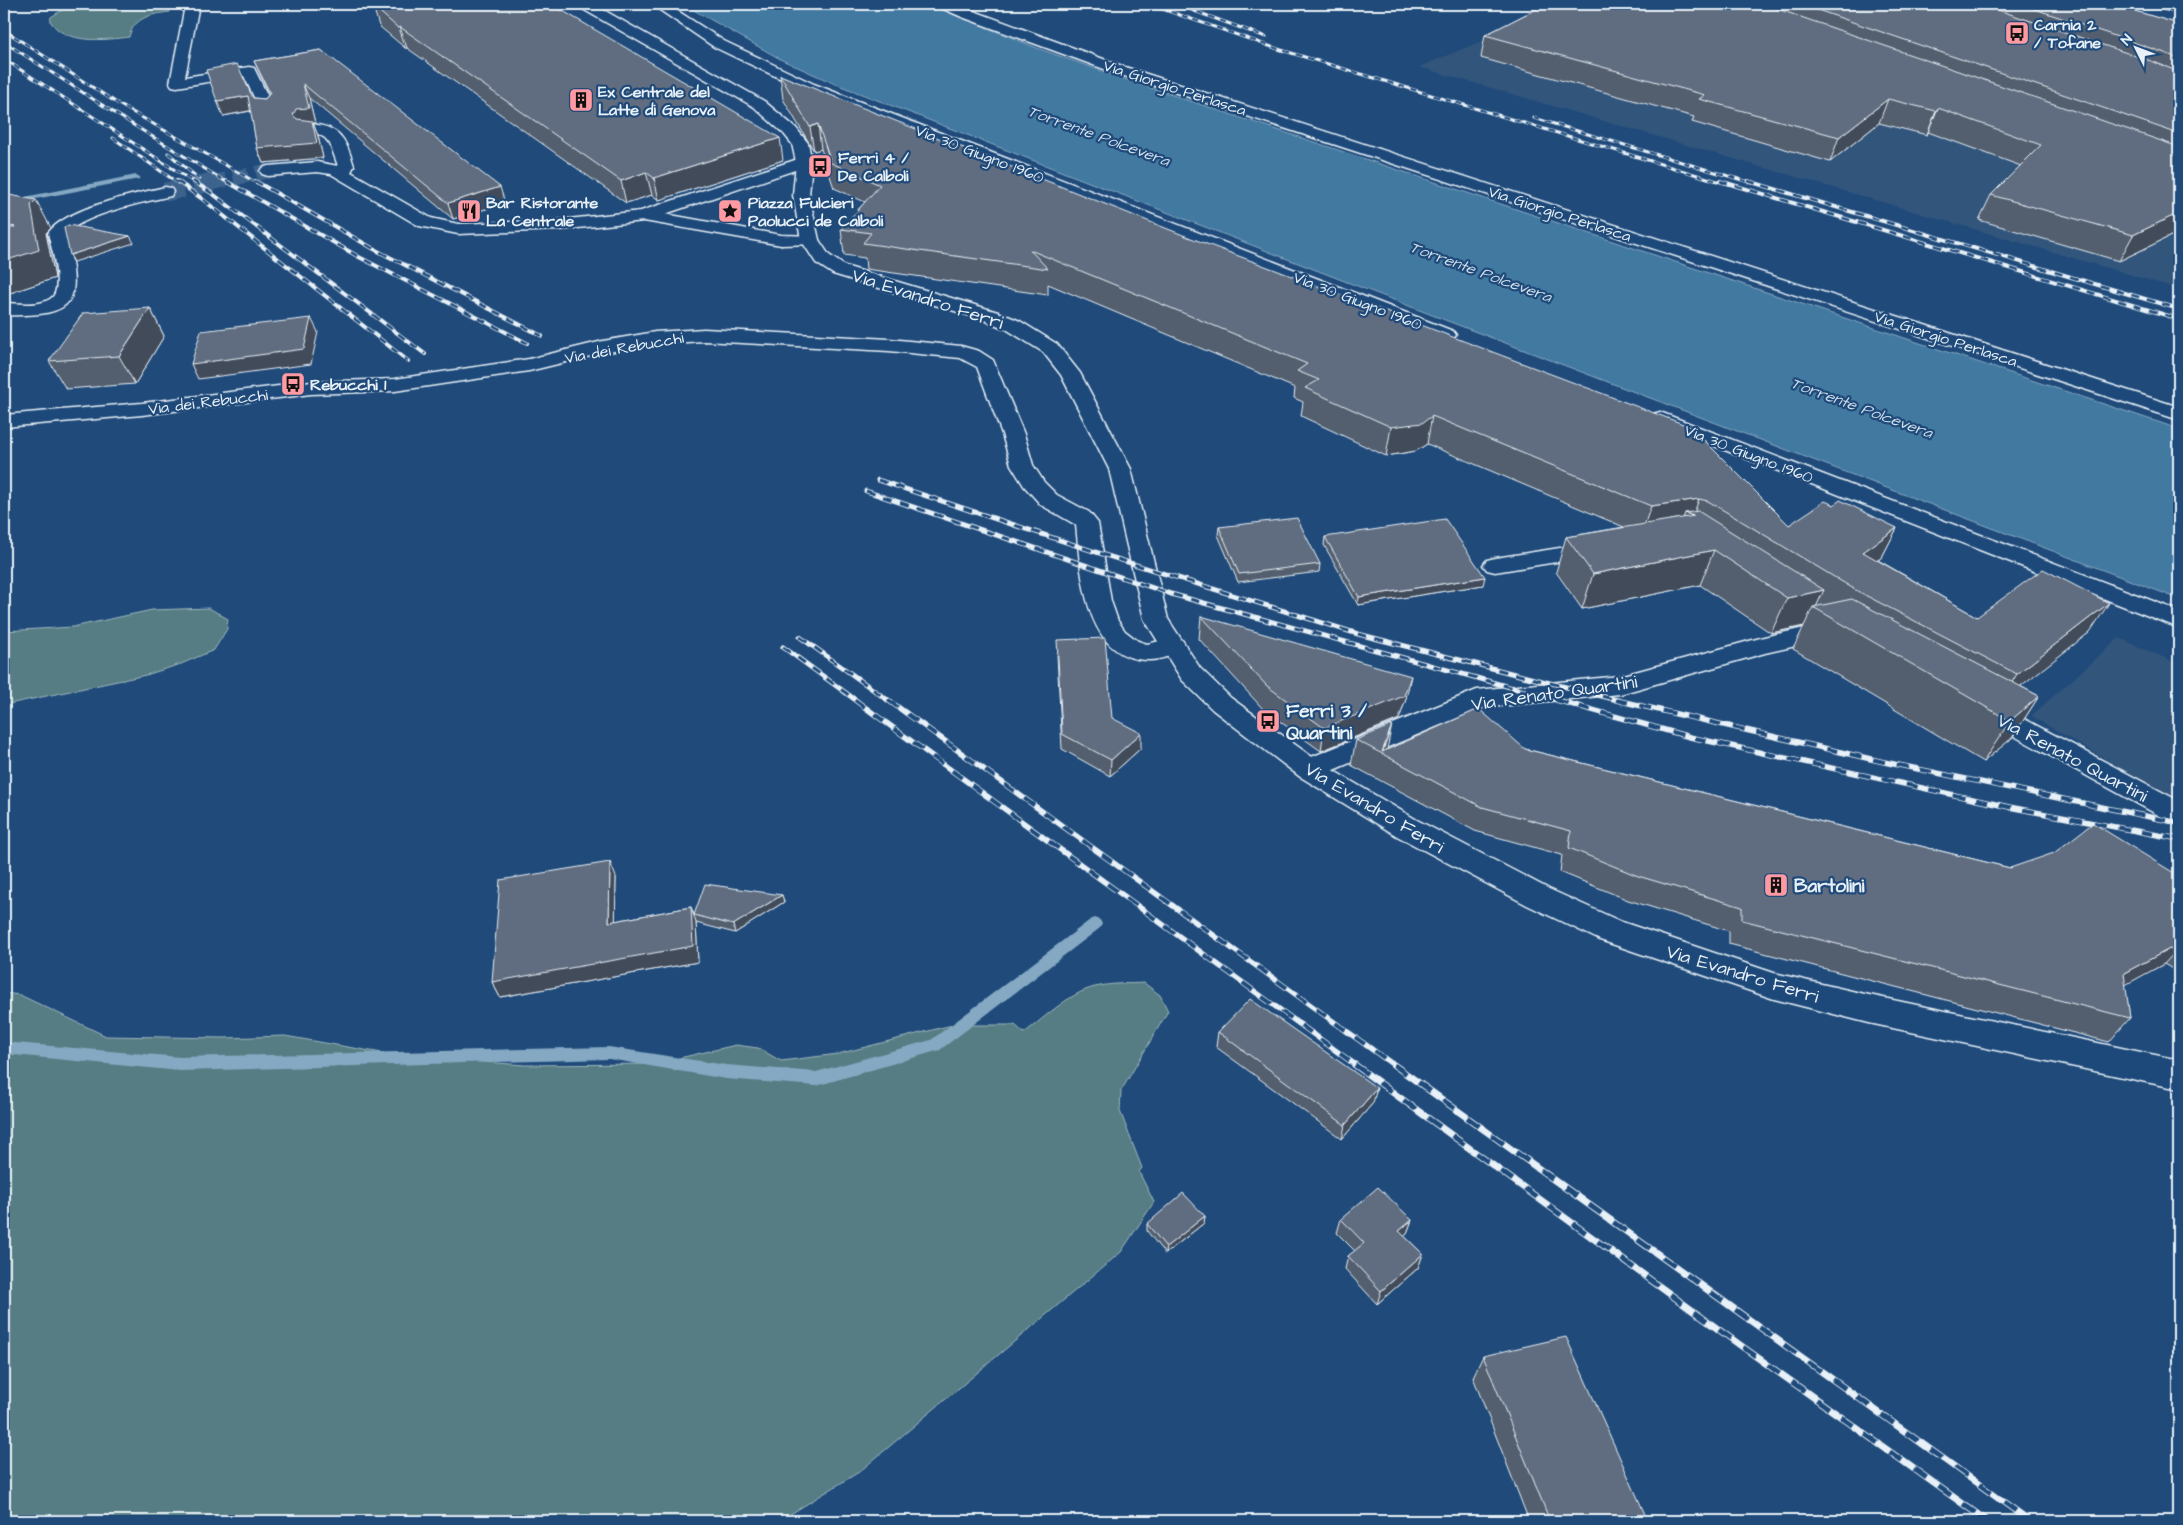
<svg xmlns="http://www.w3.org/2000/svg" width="2183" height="1525" font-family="'Architects Daughter',sans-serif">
<rect width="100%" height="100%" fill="#1f4a7a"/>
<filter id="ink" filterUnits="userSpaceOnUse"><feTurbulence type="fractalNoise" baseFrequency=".02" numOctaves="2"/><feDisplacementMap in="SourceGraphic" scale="10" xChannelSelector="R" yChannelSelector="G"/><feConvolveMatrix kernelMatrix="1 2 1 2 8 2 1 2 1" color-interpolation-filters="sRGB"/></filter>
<g filter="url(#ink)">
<path fill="#32547c" d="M 1571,4 L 2179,178 L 2179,289 L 1419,67 Z
M 2119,638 L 2179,664 L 2179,802 L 2031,716 Z"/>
<path fill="#567d83" stroke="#9fb7be" d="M 60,4 L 169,4 L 170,12 C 152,14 134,17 129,37 C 106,40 65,45 50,21 L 51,17 L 62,10 Z
M 209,608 L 228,619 L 227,629 L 214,650 L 181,664 L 146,675 L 4,705 L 4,631 L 73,627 L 152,610 Z
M 1144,983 L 1160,995 L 1168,1011 L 1121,1091 L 1120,1111 L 1142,1168 L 1139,1172 L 1154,1202 L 1121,1252 L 859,1472 L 779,1521 L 4,1521 L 4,993 L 20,995 L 106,1036 L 223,1038 L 285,1036 L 399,1056 L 525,1065 L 653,1064 L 736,1045 L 758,1048 L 781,1061 L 838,1054 L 952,1025 L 1015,1025 L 1024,1033 C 1047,1016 1072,990 1100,986 C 1114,983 1129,984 1144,983 Z"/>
<path fill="#4379a0" stroke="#85a9c3" d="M 683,4 L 929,4 L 1037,48 L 1130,81 L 2179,429 L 2179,599 L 1458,325 L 833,83 L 782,60 Z"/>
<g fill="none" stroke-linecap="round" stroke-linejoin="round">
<path fill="#85a9c3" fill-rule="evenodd" d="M 136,175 L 140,177 L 139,179 L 4,205 L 4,201 Z
M 1095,918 L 1100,920 L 1102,924 L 1100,928 L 940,1050 L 816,1086 L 726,1079 L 609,1059 L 180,1071 L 4,1054 L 4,1042 L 180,1057 L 609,1047 L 726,1065 L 816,1072 L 931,1040 L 1090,920 Z"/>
<path stroke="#3d638d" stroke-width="15" stroke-dasharray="15 8" stroke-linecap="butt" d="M 211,183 L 268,171"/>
<path stroke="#3d638d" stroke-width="19" stroke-dasharray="19 9" stroke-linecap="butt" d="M 165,192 L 217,181"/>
<defs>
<path id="minor" d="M 175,4 L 191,4 L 198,10 L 185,77 L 249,67 L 254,68 L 274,109 L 271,112 L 261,112 L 244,76 L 177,87 L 172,86 L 170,83 L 184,11 Z
M 309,124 C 340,126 346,139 354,166 L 351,172 L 431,218 L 458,224 L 559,220 L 641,211 L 804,157 L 810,159 L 812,162 L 810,165 L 665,214 L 781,235 L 816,236 L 819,240 L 816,244 L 781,245 L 644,221 L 559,230 L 458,234 L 419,226 L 331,174 L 317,172 L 268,176 L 262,174 L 260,171 L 262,168 L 268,166 L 317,162 L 338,166 L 330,144 L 325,138 L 318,134 L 303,132 L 301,129 L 303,126 Z
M 165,187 L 171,188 L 173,192 L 171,196 C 144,202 85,214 66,234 C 82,302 79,317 4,315 L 4,303 C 18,303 37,307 50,299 C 65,291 51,247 48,233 C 66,208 135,194 165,187 Z
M 704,329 L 889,339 L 961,346 L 979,351 L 993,360 L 1024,434 L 1033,465 L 1044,482 L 1057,495 L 1089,512 L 1098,523 L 1111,601 L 1118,621 L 1125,631 L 1138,641 L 1147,644 L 1173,638 L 1182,640 L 1186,646 L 1182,652 C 1171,655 1159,661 1148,660 C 1084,660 1081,571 1076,525 L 1041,505 L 1024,486 L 1011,465 L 1002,434 L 977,367 L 960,358 L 889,351 L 704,341 L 655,344 L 603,353 L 529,371 L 395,391 L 311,394 L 142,415 L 4,427 L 4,415 L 142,403 L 311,382 L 395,379 L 529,359 L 603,341 L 655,332 Z
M 1598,542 L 1606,544 L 1610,549 L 1606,554 L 1495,572 L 1487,570 L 1483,565 L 1487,560 L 1495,558 Z
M 1835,621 L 1844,623 L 1847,629 L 1844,635 L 1765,653 L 1620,694 L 1481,708 L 1319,776 L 1309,779 L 1299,776 L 1295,769 L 1299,762 L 1477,690 L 1620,676 L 1764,637 Z
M 1985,700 L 1994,703 L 2179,801 L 2179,825 L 2169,821 L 1976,715 L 1972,709 L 1976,703 Z"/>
<path id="major" d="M 578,4 L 593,4 L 764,101 L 796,128 L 808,143 L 812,162 L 809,195 L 819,240 L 829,255 L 845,266 L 998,312 L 1020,321 L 1057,344 L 1080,373 L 1131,469 L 1168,619 L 1200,668 L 1231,698 L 1319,762 L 1417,820 L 1549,889 L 1622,922 L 1774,973 L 1869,995 L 2179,1060 L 2179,1089 L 1869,1023 L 1774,999 L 1600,940 L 1527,905 L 1397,836 L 1299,776 L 1213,710 L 1182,680 L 1144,619 L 1109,469 L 1061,375 L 1043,352 L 1006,329 L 984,320 L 833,274 L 816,263 L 801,240 L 793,195 L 796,162 L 792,144 L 784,134 L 754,107 L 579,7 Z
M 651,4 L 667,4 L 724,41 L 814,84 L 1453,331 L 1456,335 L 1453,339 L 1446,341 L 1439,339 L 804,90 L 714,47 Z
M 937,4 L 955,4 L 1125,67 L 2179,407 L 2179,420 L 1115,73 L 962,17 L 939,7 Z
M 1660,412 L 2179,611 L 2179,628 L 1653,422 L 1649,418 L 1653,414 Z"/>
<path id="highway" d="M 2153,4 L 2179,5 L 2179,13 L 2155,7 Z"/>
</defs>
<use href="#minor" stroke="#e8f1f8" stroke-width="3"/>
<use href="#major" stroke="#e8f1f8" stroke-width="3"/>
<use href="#highway" stroke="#e8f1f8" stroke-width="3"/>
<use href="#minor" fill="#1f4a7a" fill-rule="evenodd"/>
<use href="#major" fill="#1f4a7a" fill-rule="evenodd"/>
<use href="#highway" fill="#1f4a7a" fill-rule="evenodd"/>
<defs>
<path id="rail-far4" d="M 1148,4 L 1278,49 L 1724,183
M 1175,4 L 1266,37
M 4,30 L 120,105 L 257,183
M 4,42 L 135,126 L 228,183
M 4,59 L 195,183
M 1534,118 L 1752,183
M 113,138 L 178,183
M 168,153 L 199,179"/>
<path id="rail-far3" d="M 177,181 L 201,198 L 408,361
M 193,181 L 213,194 L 425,354
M 226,181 L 359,257 L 527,343
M 255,181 L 374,249 L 542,336
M 1720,181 L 2179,319
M 1748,181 L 2179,309"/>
<path id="rail-far2" d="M 878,480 L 1111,557 L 1358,634 L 1621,701
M 866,491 L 1171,594 L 1561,701
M 800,637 L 889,701
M 783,647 L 857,701"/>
<path id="rail-far1" d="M 855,700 L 1357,1066
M 888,700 L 1395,1066
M 1556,700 L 1690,737 L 2009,807 L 2179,839
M 1616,700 L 1884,762 L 2179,823"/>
<path id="rail" d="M 1355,1065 L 1740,1345 L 1987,1521
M 1394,1065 L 2030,1521"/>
</defs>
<use href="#rail-far4" stroke="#e8f1f8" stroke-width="3"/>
<use href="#rail-far3" stroke="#e8f1f8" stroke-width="4"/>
<use href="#rail-far2" stroke="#e8f1f8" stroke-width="5"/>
<use href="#rail-far1" stroke="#e8f1f8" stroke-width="5.5"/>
<use href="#rail" stroke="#e8f1f8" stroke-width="7"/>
<use href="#rail-far4" stroke="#1f4a7a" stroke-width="2" stroke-dasharray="6" stroke-linecap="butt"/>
<use href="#rail-far3" stroke="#1f4a7a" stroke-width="2.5" stroke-dasharray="8" stroke-linecap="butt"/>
<use href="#rail-far2" stroke="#1f4a7a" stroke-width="3" stroke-dasharray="9" stroke-linecap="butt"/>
<use href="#rail-far1" stroke="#1f4a7a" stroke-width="4" stroke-dasharray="12" stroke-linecap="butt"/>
<use href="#rail" stroke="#1f4a7a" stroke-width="5" stroke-dasharray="15" stroke-linecap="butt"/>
</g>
<path fill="#535e6e" stroke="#e8f1f8" d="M 354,4 L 551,4 L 783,160 L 659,200 L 652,195 L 626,203 L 407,48 L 405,48 L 379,26 L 373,6 L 359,8 Z
M 1546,4 L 2111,4 L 2179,24 L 2179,232 L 2119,261 L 1979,220 L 1991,195 L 2021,166 L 1928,132 L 1927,135 L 1879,123 L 1830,162 L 1692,122 L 1694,117 L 1481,58 L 1485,35 Z
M 321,50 L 505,203 L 453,219 L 309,98 L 315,123 L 313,123 L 318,136 L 323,158 L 263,163 L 257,148 L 251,111 L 223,116 L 253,98 L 265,99 L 269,94 L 254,61 Z
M 780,75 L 1789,525 L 1834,505 L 1897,528 L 1882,557 L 1878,560 L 1977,617 L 2090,632 L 2020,686 L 2039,696 L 2012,738 L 1983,762 L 1793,649 L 1804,626 L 1771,633 L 1700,585 L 1582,609 L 1556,572 L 1566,537 L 1624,527 L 1427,444 L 1416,451 L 1386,456 L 1301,416 L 1303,402 L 1294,398 L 1295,388 L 1048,284 L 1048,295 L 866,269 L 865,258 L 844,255 L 841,229 L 865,202 L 834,188 L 821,149 L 814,151 L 783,99 Z
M 4,194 L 51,228 L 46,233 L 55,278 L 4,295 Z
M 2179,253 L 2179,278 L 2173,276 Z
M 150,308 L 164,336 L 135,384 L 66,389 L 49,361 Z
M 1219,527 L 1320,564 L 1319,572 L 1238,582 L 1218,535 Z
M 1325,537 L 1483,585 L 1358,605 L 1324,545 Z
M 1201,616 L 1406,699 L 1399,719 L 1321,751 L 1264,710 L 1199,639 Z
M 1057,655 L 1112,718 L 1141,748 L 1110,776 L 1062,749 Z
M 1356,740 L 1387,750 L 1525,749 L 2010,868 L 2179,876 L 2179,973 L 2164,964 L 2125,984 L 2130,1018 L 2109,1042 L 1729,944 L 1729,931 L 1628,900 L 1560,872 L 1562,855 L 1475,831 L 1351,765 Z
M 616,877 L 615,921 L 691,907 L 694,915 L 782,895 L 784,902 L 735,933 L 696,923 L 698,962 L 500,997 L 492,982 Z
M 1218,1032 L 1373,1103 L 1342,1139 L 1216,1047 Z
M 1205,1216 L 1204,1223 L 1165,1254 L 1147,1231 L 1147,1224 Z
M 1341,1219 L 1412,1220 L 1407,1233 L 1404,1236 L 1423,1254 L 1418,1268 L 1377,1304 L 1345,1269 L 1348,1256 L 1355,1251 L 1337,1233 Z
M 1483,1356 L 1648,1521 L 1529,1521 L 1473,1377 Z"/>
<path fill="#434c5a" stroke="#e8f1f8" d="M 358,4 L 376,4 L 376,6 L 359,8 Z
M 400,27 L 407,48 L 405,48 L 398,28 Z
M 303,84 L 309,98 L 315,123 L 313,123 L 318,136 L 323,158 L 263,163 L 257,148 L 302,124 L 293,115 Z
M 248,96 L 254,110 L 223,116 L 217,101 Z
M 1888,99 L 1879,123 L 1830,162 L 1839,137 Z
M 1938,108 L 1928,132 L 1927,135 L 1936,111 Z
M 818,124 L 821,149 L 814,151 L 810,127 Z
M 780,138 L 783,160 L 659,200 L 654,178 Z
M 646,172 L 652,195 L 626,203 L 621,181 Z
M 500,187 L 505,203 L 453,219 L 448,203 Z
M 36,200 L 51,228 L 46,233 L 55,278 L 4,295 L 4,261 L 31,205 Z
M 2179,213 L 2179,232 L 2119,261 L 2133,235 Z
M 130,236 L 134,243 L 74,262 L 70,255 Z
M 150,308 L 164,336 L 135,384 L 119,356 Z
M 311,318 L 318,332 L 311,364 L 198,379 L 191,364 Z
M 1432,416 L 1427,444 L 1416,451 L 1386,456 L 1391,427 Z
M 1699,499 L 1693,516 L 1685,513 L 1679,529 L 1641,534 L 1651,506 Z
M 1897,528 L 1882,557 L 1849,581 L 1863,552 Z
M 1714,550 L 1700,585 L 1582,609 L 1593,574 Z
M 1485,577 L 1483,585 L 1358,605 L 1359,597 Z
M 1824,590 L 1815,609 L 1813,607 L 1804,626 L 1771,633 L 1787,598 Z
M 2109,603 L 2090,632 L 1999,703 L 2017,674 Z
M 1411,676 L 1406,699 L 1399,719 L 1321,751 L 1324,728 Z
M 2039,696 L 2012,738 L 1983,762 L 2010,721 Z
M 1392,725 L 1387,749 L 1382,754 Z
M 1141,733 L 1141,748 L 1110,776 L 1111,760 Z
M 610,862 L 616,877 L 615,938 L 609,922 Z
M 782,895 L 784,902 L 735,933 L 733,925 Z
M 691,907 L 696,923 L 698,962 L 500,997 L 492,982 Z
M 2179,944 L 2179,948 L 2164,964 L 2103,997 L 2124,973 Z
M 1377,1088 L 1373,1103 L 1342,1139 L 1345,1125 Z
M 1205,1216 L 1204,1223 L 1165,1254 L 1166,1247 Z
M 1412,1220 L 1407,1233 L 1394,1244 L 1399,1231 Z
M 1423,1254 L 1418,1268 L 1377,1304 L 1381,1291 Z"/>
<path fill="#606d80" stroke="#e8f1f8" d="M 372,4 L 551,4 L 780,138 L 654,178 L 646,172 L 621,181 L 400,27 L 398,28 L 373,6 Z
M 1546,4 L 1763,4 L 2179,147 L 2179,213 L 2133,235 L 1991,195 L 2041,145 L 1938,108 L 1936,111 L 1888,99 L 1839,137 L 1699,99 L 1705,95 L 1485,35 Z
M 1800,4 L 1980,4 L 2154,62 L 2179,72 L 2179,134 Z
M 2020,4 L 2111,4 L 2179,24 L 2179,59 L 2165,53 Z
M 321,50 L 500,187 L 448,203 L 303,84 L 309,108 L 296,109 L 293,115 L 297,119 L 312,121 L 317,143 L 257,148 L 248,96 L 217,101 L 206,70 L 237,64 L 253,98 L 265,99 L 270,93 L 254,61 Z
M 780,75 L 1183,235 L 1691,427 L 1789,525 L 1825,501 L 1834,505 L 1840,500 L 1897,528 L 1863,552 L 1977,617 L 2043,569 L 2109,603 L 2017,674 L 1859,592 L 1708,501 L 1699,499 L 1651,506 L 1432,416 L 1422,423 L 1391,427 L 1305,388 L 1319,380 L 1297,371 L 1307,364 L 1030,250 L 1048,269 L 863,243 L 871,233 L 841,229 L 880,185 L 831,163 L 818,124 L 810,127 Z
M 4,194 L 36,200 L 31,205 L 39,250 L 4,261 L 4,231 L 15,227 L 4,225 Z
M 68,225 L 130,236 L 70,255 L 64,228 Z
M 150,308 L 119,356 L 49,361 L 83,313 Z
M 311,318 L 304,349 L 191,364 L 201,331 Z
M 1698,511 L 1824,590 L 1787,598 L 1714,550 L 1593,574 L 1566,537 L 1694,516 L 1685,513 Z
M 1297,518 L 1320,564 L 1239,574 L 1219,527 Z
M 1445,519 L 1485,577 L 1359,597 L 1325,537 Z
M 1852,599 L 2039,696 L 2010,721 L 1813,607 Z
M 1201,616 L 1411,676 L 1404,696 L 1324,728 L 1267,686 Z
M 1105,638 L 1112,718 L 1141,733 L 1111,760 L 1062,734 L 1057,640 Z
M 1479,709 L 1525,749 L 2010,868 L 2054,853 L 2093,823 L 2179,876 L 2179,944 L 2124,973 L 2130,1018 L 1742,920 L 1742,907 L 1638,876 L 1569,848 L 1571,831 L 1482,807 L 1356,740 L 1392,725 L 1382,752 Z
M 610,862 L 609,922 L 691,907 L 693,946 L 492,982 L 500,880 Z
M 705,884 L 782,895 L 733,925 L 694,915 Z
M 1250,999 L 1377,1088 L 1345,1125 L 1218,1032 Z
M 1378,1187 L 1412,1220 L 1399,1231 L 1423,1254 L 1381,1291 L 1348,1256 L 1364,1243 L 1341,1219 Z
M 1183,1193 L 1205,1216 L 1166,1247 L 1147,1224 Z
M 1566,1337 L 1648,1521 L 1550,1521 L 1483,1356 Z"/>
</g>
<defs>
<symbol id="bus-square" viewBox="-11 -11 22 22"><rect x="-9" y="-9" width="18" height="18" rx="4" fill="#ff9aa2" stroke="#1f4a7a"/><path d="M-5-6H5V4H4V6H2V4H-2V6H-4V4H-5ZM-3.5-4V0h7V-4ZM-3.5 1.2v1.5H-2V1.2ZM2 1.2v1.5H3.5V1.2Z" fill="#111"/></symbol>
<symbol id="building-square" viewBox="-11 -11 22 22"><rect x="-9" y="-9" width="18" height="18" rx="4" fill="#ff9aa2" stroke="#1f4a7a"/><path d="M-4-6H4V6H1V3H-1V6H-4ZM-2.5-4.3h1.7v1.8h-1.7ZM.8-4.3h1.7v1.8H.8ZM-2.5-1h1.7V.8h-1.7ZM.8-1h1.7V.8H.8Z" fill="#111"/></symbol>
<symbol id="restaurant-square" viewBox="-11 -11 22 22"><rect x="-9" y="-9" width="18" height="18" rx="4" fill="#ff9aa2" stroke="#1f4a7a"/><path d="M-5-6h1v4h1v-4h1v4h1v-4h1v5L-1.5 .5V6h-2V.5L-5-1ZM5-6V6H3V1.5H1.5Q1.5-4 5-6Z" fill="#111"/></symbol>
<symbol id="sight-square" viewBox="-11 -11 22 22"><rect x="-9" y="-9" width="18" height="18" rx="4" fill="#ff9aa2" stroke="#1f4a7a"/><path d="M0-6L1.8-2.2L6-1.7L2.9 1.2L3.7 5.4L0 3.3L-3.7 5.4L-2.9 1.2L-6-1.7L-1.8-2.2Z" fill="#111"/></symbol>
</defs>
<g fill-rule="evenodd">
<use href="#bus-square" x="2003" y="19" width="28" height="28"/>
<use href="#building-square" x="567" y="86" width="28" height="28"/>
<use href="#bus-square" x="806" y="152" width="28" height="28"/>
<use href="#restaurant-square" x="455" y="197" width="28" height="28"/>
<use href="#sight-square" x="716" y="197" width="28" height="28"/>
<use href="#bus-square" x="279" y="370" width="28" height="28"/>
<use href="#bus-square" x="1254" y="707" width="28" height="28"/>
<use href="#building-square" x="1762" y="871" width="28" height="28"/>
</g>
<g text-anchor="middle" stroke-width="4.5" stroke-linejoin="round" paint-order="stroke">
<g font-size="16" font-weight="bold" fill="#e8f1f8" stroke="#1f4a7a" text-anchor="start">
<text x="2034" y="30">Carnia 2<tspan x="2034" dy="18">/ Tofane</tspan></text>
<text x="598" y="97">Ex Centrale del<tspan x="598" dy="18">Latte di Genova</tspan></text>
<text x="838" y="163">Ferri 4 /<tspan x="838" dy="18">De Calboli</tspan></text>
<text x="486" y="208">Bar Ristorante<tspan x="486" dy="18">La Centrale</tspan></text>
<text x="748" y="208">Piazza Fulcieri<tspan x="748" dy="18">Paolucci de Calboli</tspan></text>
<text x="310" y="390">Rebucchi 1</text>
</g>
<g font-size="16" fill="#e8f1f8" stroke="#1f4a7a">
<text transform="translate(1175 87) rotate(18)" y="6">Via Giorgio Perlasca</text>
<text transform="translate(980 153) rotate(21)" y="6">Via 30 Giugno 1960</text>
<text transform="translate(1560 213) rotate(18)" y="6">Via Giorgio Perlasca</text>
<text transform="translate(1358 300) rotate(21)" y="6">Via 30 Giugno 1960</text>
<text transform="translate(1946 338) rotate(18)" y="6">Via Giorgio Perlasca</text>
<text transform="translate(624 347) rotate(-10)" y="6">Via dei Rebucchi</text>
<text transform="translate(208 401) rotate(-7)" y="6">Via dei Rebucchi</text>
<text transform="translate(1749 453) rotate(21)" y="6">Via 30 Giugno 1960</text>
</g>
<g font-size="16" font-style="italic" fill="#cfdfeb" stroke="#1f4a7a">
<text transform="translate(1099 135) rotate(20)" y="6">Torrente Polcevera</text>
<text transform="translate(1481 271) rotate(20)" y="6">Torrente Polcevera</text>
<text transform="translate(1862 407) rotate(20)" y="6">Torrente Polcevera</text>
</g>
<g font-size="19" fill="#e8f1f8" stroke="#1f4a7a">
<text transform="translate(928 298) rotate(18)" y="7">Via Evandro Ferri</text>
<text transform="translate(1554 692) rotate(-8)" y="7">Via Renato Quartini</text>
<text transform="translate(2073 757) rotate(28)" y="7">Via Renato Quartini</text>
<text transform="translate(1375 807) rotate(31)" y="7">Via Evandro Ferri</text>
<text transform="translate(1743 973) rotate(17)" y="7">Via Evandro Ferri</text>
</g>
<g font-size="19" font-weight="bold" fill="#e8f1f8" stroke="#1f4a7a" text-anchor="start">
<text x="1286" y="717">Ferri 3 /<tspan x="1286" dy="22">Quartini</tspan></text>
<text x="1794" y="892">Bartolini</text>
</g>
</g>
<rect width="2183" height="1525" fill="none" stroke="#1f4a7a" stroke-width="20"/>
<rect x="10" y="10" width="2163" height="1505" fill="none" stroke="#e8f1f8" stroke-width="2" filter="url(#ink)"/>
<g transform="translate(2136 48) rotate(312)" stroke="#1f4a7a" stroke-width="4" paint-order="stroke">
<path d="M0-4L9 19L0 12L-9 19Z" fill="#e8f1f8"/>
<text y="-8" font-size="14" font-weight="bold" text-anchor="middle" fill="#e8f1f8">N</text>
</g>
</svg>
